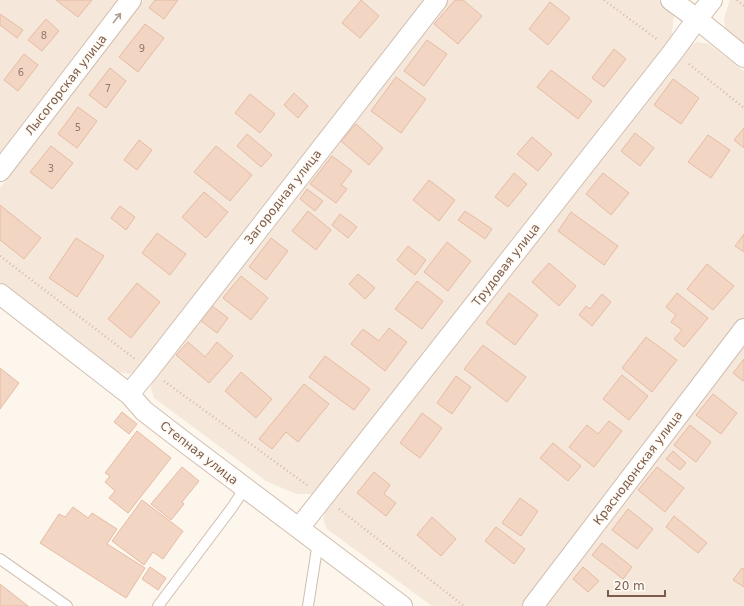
<svg xmlns="http://www.w3.org/2000/svg" width="744" height="606" font-family="'DejaVu Sans',sans-serif">
<rect width="100%" height="100%" fill="#fdf6ec"/>
<path fill="#f5e8da" d="M 0,0 L 121,0 L 0,158 Z
M 144,0 L 424,0 L 143,369 L 129,374 L 116,372 L 0,282 L 0,188 Z
M 442,0 L 659,0 L 670,8 L 674,14 L 672,34 L 661,63 L 314,494 L 296,494 L 266,481 L 154,398 L 151,389 L 152,380 Z
M 730,0 L 744,0 L 744,43 L 725,28 L 724,19 Z
M 697,42 L 709,44 L 744,71 L 744,320 L 527,606 L 432,606 L 327,529 L 323,519 L 326,510 L 682,51 Z
M 744,343 L 744,606 L 544,606 Z"/>
<path fill="#f3d5c3" stroke="#e6bba3" d="M 56,0 L 92,0 L 78,17 Z
M 155,0 L 178,0 L 164,19 L 149,8 Z
M 361,0 L 379,16 L 360,38 L 342,23 Z
M 455,0 L 463,0 L 482,16 L 458,44 L 434,24 Z
M 550,2 L 570,18 L 548,45 L 529,29 Z
M 0,14 L 23,30 L 17,38 L 0,25 Z
M 46,19 L 59,31 L 42,51 L 28,40 Z
M 145,24 L 164,38 L 138,72 L 119,57 Z
M 427,40 L 447,54 L 424,86 L 404,71 Z
M 614,49 L 626,59 L 604,87 L 592,78 Z
M 24,54 L 38,65 L 18,91 L 4,80 Z
M 110,68 L 126,81 L 106,108 L 89,95 Z
M 551,70 L 592,101 L 578,119 L 537,87 Z
M 396,77 L 426,99 L 401,133 L 371,111 Z
M 673,79 L 699,98 L 681,124 L 654,105 Z
M 294,93 L 308,106 L 298,118 L 284,105 Z
M 250,94 L 275,114 L 260,133 L 235,113 Z
M 78,107 L 97,121 L 77,148 L 58,134 Z
M 356,124 L 383,148 L 369,165 L 341,141 Z
M 744,128 L 744,148 L 734,140 Z
M 635,133 L 654,148 L 640,166 L 621,151 Z
M 247,134 L 272,155 L 261,167 L 237,146 Z
M 708,135 L 730,150 L 711,178 L 688,162 Z
M 532,137 L 552,154 L 538,171 L 517,154 Z
M 139,140 L 152,150 L 137,170 L 124,160 Z
M 51,146 L 73,163 L 52,189 L 30,172 Z
M 216,146 L 252,175 L 230,201 L 194,172 Z
M 332,156 L 352,171 L 341,185 L 347,189 L 336,203 L 310,184 Z
M 514,173 L 527,184 L 508,207 L 495,197 Z
M 603,173 L 629,193 L 611,215 L 586,194 Z
M 429,180 L 455,200 L 439,221 L 413,200 Z
M 307,189 L 323,201 L 315,211 L 300,199 Z
M 204,192 L 228,212 L 206,238 L 182,217 Z
M 0,205 L 41,238 L 24,259 L 0,240 Z
M 120,206 L 135,217 L 126,230 L 111,218 Z
M 308,211 L 331,230 L 316,250 L 292,231 Z
M 465,211 L 492,229 L 485,239 L 458,220 Z
M 571,212 L 618,246 L 604,265 L 558,231 Z
M 340,214 L 357,227 L 348,238 L 332,225 Z
M 157,233 L 186,254 L 170,275 L 142,253 Z
M 744,234 L 744,252 L 735,246 Z
M 76,238 L 104,256 L 77,297 L 49,278 Z
M 271,238 L 288,251 L 266,280 L 249,267 Z
M 447,242 L 471,261 L 448,291 L 424,272 Z
M 408,246 L 426,260 L 415,275 L 397,260 Z
M 549,263 L 576,286 L 559,306 L 532,282 Z
M 707,264 L 734,286 L 713,310 L 687,289 Z
M 358,274 L 375,288 L 365,299 L 349,284 Z
M 241,276 L 268,298 L 251,320 L 223,298 Z
M 417,281 L 443,301 L 422,329 L 395,309 Z
M 137,283 L 160,302 L 131,338 L 108,319 Z
M 509,293 L 538,315 L 515,345 L 486,323 Z
M 677,293 L 708,318 L 684,347 L 674,339 L 682,330 L 671,322 L 676,315 L 666,307 Z
M 602,294 L 611,302 L 592,326 L 579,315 L 586,306 L 590,309 Z
M 211,305 L 228,318 L 217,333 L 200,320 Z
M 389,328 L 407,342 L 385,371 L 351,344 L 363,329 L 379,341 Z
M 646,337 L 677,360 L 652,392 L 622,368 Z
M 188,342 L 205,357 L 217,342 L 233,356 L 209,383 L 176,355 Z
M 483,345 L 526,377 L 507,402 L 464,369 Z
M 325,356 L 370,389 L 354,410 L 309,377 Z
M 744,359 L 744,380 L 743,381 L 733,373 Z
M 0,368 L 19,383 L 0,409 Z
M 241,372 L 272,399 L 256,418 L 225,391 Z
M 622,375 L 648,396 L 629,420 L 603,399 Z
M 456,376 L 471,387 L 452,414 L 437,403 Z
M 304,384 L 329,404 L 298,442 L 286,432 L 272,449 L 259,439 Z
M 713,394 L 737,413 L 721,434 L 696,415 Z
M 122,412 L 137,424 L 129,434 L 114,422 Z
M 422,413 L 442,428 L 420,458 L 400,443 Z
M 609,421 L 622,431 L 594,467 L 569,447 L 587,425 L 598,434 Z
M 690,425 L 711,442 L 696,462 L 674,445 Z
M 137,431 L 171,458 L 128,513 L 109,498 L 115,491 L 105,482 L 110,476 L 105,473 Z
M 553,443 L 581,466 L 568,481 L 540,458 Z
M 673,451 L 686,463 L 680,470 L 666,459 Z
M 182,467 L 199,481 L 182,502 L 184,504 L 171,520 L 151,504 Z
M 657,467 L 684,488 L 665,512 L 638,490 Z
M 374,472 L 390,485 L 384,494 L 396,503 L 386,516 L 357,493 Z
M 520,498 L 538,511 L 521,536 L 502,523 Z
M 142,500 L 183,531 L 163,559 L 153,552 L 144,565 L 112,541 Z
M 73,507 L 88,518 L 92,513 L 117,529 L 107,544 L 145,568 L 126,598 L 40,543 L 59,514 L 65,517 Z
M 628,509 L 653,529 L 637,549 L 612,530 Z
M 674,516 L 707,543 L 698,553 L 666,527 Z
M 432,517 L 456,539 L 441,556 L 417,535 Z
M 496,527 L 525,549 L 514,564 L 485,541 Z
M 602,543 L 632,567 L 623,579 L 592,555 Z
M 150,567 L 166,578 L 158,590 L 142,579 Z
M 583,567 L 599,581 L 588,592 L 573,579 Z
M 742,568 L 744,569 L 744,587 L 733,580 Z
M 0,584 L 28,606 L 0,606 Z"/>
<g fill="none" stroke-linecap="round" stroke-linejoin="round">
<defs>
<path id="lane" d="M 0,559 L 67,606
M 158,606 L 231,509 L 245,488
M 308,606 L 318,542"/>
<path id="street" d="M 671,0 L 697,19 L 744,57
M 0,171 L 131,0
M 0,294 L 129,394 L 144,411 L 183,441 L 402,606
M 129,394 L 149,370 L 437,0
M 299,528 L 673,52 L 697,19 L 712,0
M 533,606 L 744,329"/>
</defs>
<use href="#lane" stroke="#d1beb0" stroke-width="12"/>
<use href="#street" stroke="#d1beb0" stroke-width="22"/>
<path stroke="#d9b8a5" stroke-width="2.5" stroke-dasharray="1 3" stroke-linecap="butt" d="M 604,0 L 658,40
M 737,0 L 744,6
M 689,64 L 744,108
M 0,256 L 135,359
M 164,381 L 307,485
M 339,509 L 464,606"/>
<use href="#lane" stroke="#fff" stroke-width="10"/>
<use href="#street" stroke="#fff" stroke-width="20"/>
</g>
<defs><path id="oneway-shaft" d="M-6 0H5M1.5-3L5.5 0L1.5 3" fill="none" stroke-width="1.6" stroke-linecap="round" stroke-linejoin="round"/></defs>
<use stroke="#af9d94" href="#oneway-shaft" transform="translate(117 18) rotate(-52)"/>
<g text-anchor="middle" stroke-width="3" stroke-linejoin="round" paint-order="stroke">
<g font-size="10" fill="#987a6a">
<text x="44" y="39">8</text>
<text x="142" y="52">9</text>
<text x="21" y="76">6</text>
<text x="108" y="92">7</text>
<text x="78" y="131">5</text>
<text x="51" y="172">3</text>
</g>
<g font-size="12" fill="#7a5c4d" stroke="#fffaf3">
<text transform="translate(66 85) rotate(-52)" y="4">Лысогорская улица</text>
<text transform="translate(283 197) rotate(-52)" y="4">Загородная улица</text>
<text transform="translate(506 265) rotate(-52)" y="4">Трудовая улица</text>
<text transform="translate(199 453) rotate(38)" y="4">Степная улица</text>
<text transform="translate(638 468) rotate(-53)" y="4">Краснодонская улица</text>
</g>
</g>
<path d="M608 590v6h57v-6" fill="none" stroke="#7a5c4d" stroke-width="2"/>
<text x="614" y="590" font-size="12" fill="#7a5c4d" stroke="#fffaf3" stroke-width="3" paint-order="stroke">20 m</text>
</svg>
